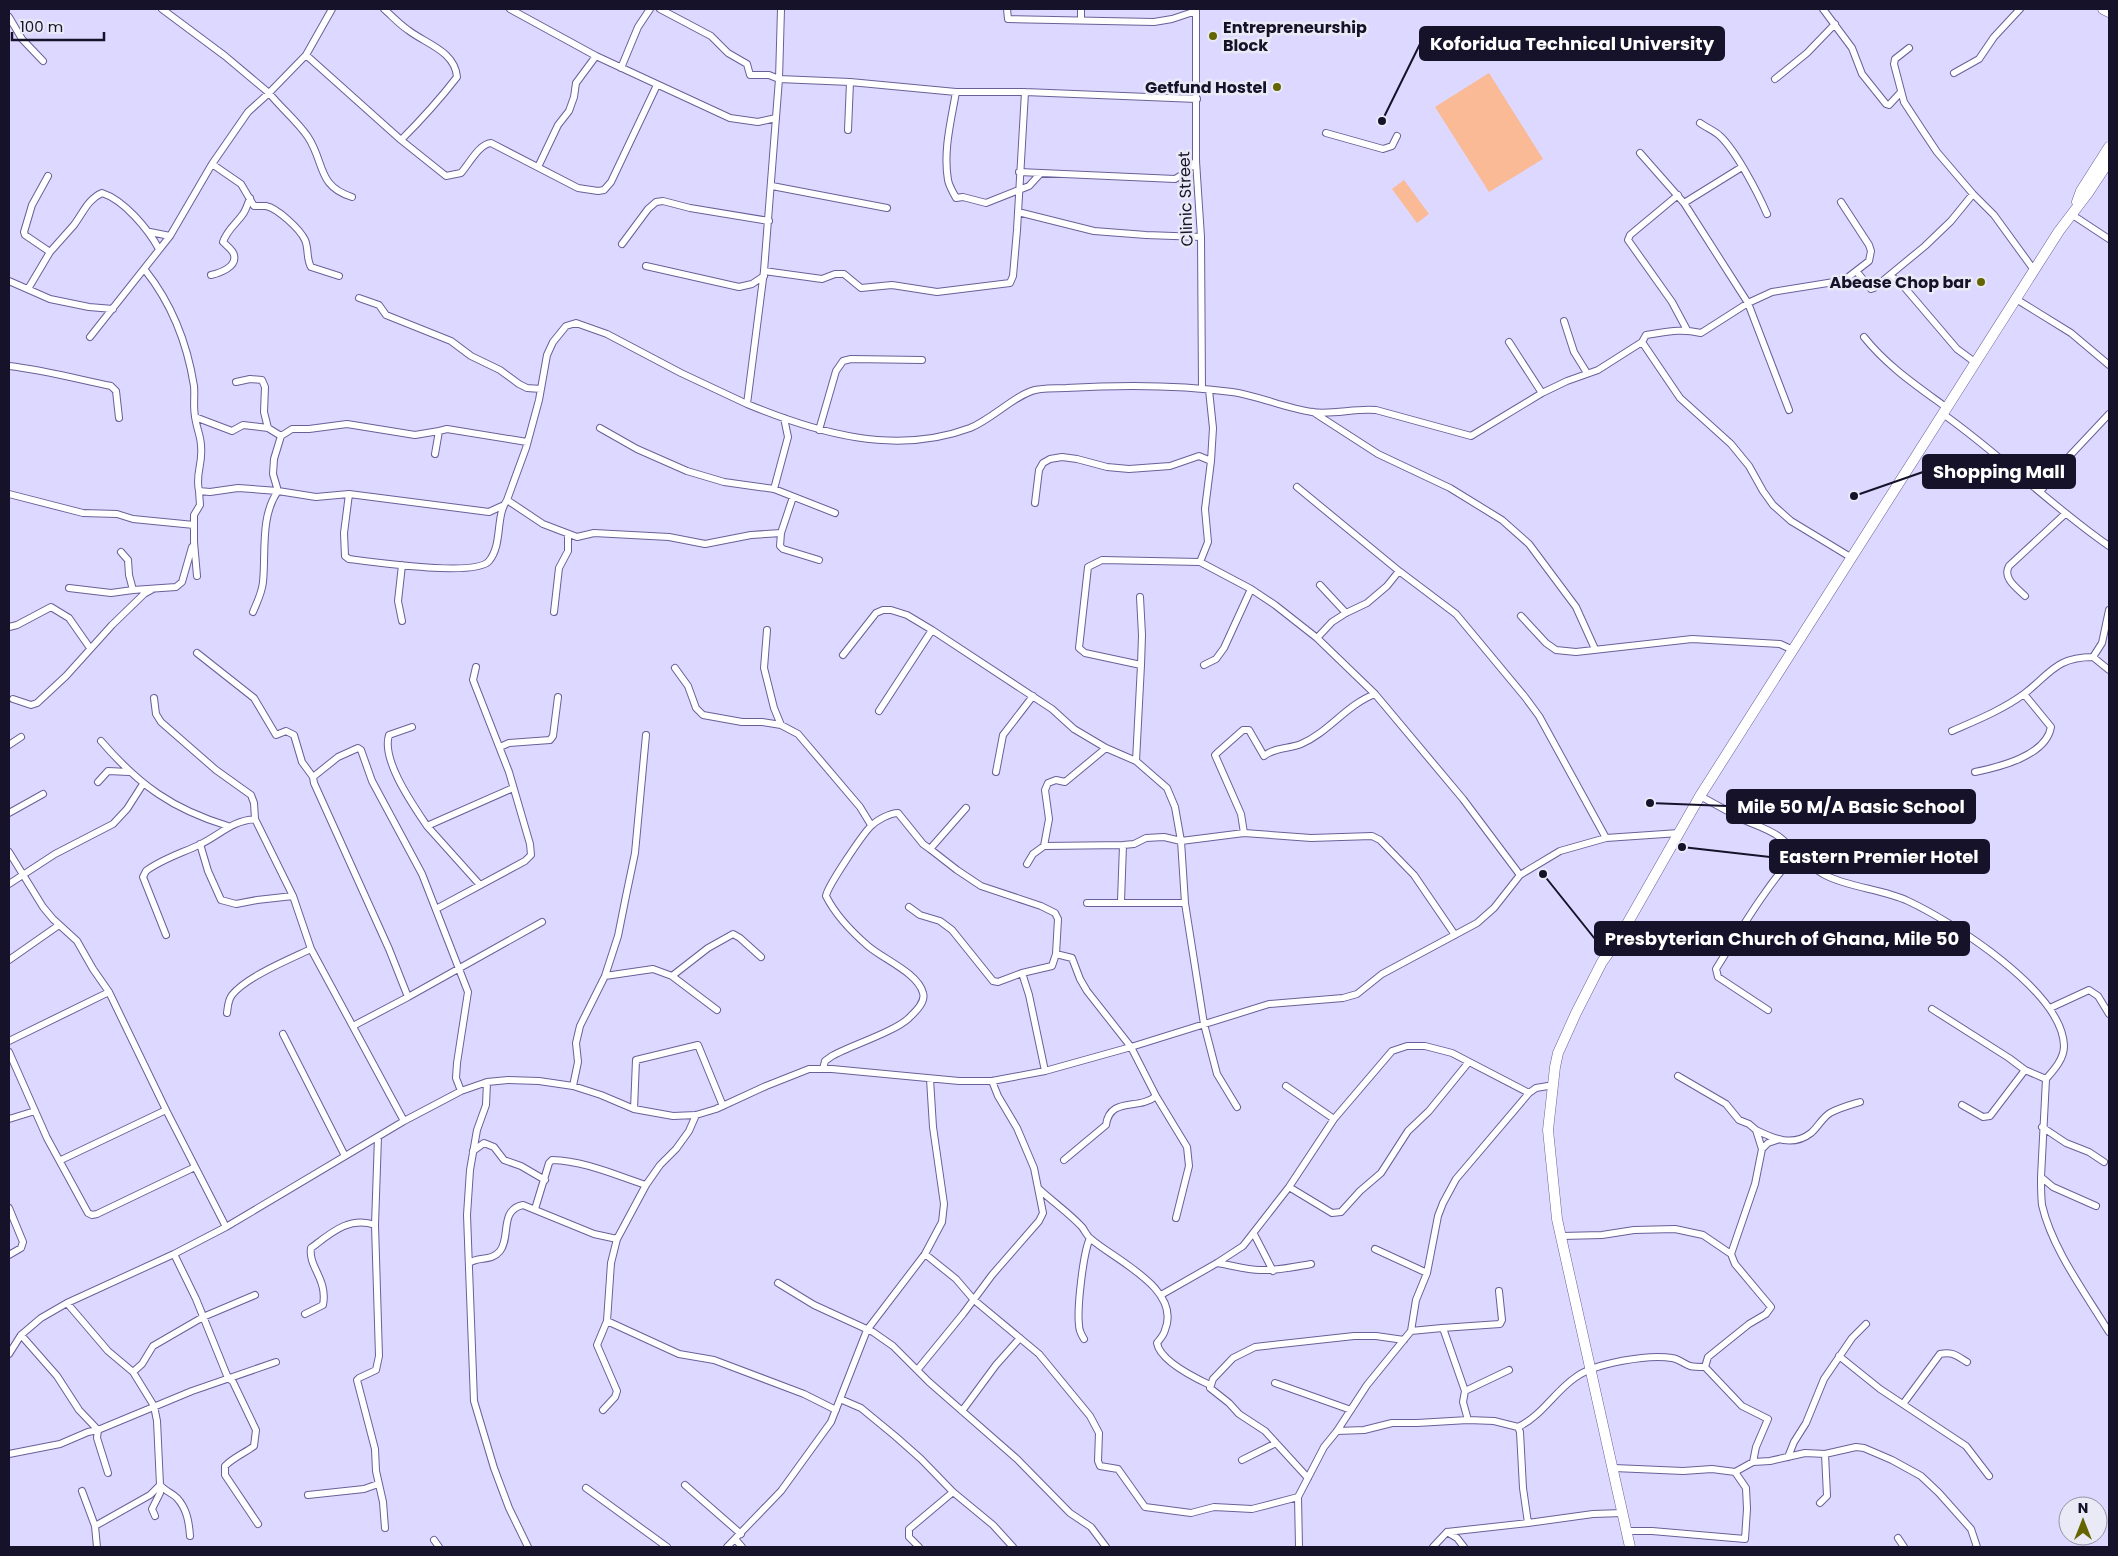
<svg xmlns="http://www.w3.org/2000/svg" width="2118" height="1556" font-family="Poppins,sans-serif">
<rect width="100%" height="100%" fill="#ddd8ff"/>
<path fill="#f9ba95" d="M 1489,73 L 1543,159 L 1489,192 L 1435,107 Z
M 1404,180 L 1429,214 L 1417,223 L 1392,189 Z"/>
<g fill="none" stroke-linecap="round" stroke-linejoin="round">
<defs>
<path id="minor" d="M 162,9 L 225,56 L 269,93 L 306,55 L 332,9
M 384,9 C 392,16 399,24 408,30 C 426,44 455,51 457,77 C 440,99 421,120 401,140
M 510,9 L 596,56 L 730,118 L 758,122 L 776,118
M 781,9 L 779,79 L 850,82 L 956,92 L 1025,92 L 1197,99
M 1007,9 L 1008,19 L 1154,22 L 1172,19 L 1196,11
M 1196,9 L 1196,161 L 1201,237 L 1202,389
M 1823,9 L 1852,48 L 1862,74 L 1886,104 L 1889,105 L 1901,92
M 9,17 L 22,39 L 43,61
M 1081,20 L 1081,9
M 1909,48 L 1895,59 L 1894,64 L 1904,102 L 1921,128 L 1937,152 L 1973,194 L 1994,215 L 2034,270
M 306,55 L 401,140 L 446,176 L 461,173 C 469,164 479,144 491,143 L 578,188 L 598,191 L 604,190 L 611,182 L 657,85
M 621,68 L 638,27 L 650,9
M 1954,73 L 1979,59 L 1994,37 L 2020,9
M 1775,79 L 1807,53 L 1835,24
M 956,92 C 951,121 943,151 948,180 C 949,186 953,192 956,198 L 963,197 L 986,203 L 1029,186 L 1040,174
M 1700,123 C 1707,128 1715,131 1720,136 C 1736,151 1758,193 1767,214
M 848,130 L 850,82
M 1326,133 L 1383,149 L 1392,146 L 1397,136
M 1640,153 L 1684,203 L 1748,303 L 1789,410
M 212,164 L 241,184 L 254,206 C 258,206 262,206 266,206 C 277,208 300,229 305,240 C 309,249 306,258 311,267 L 339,276
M 538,167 L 558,125 L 569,111 L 574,97 L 576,83 L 596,56
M 1019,172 L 1175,179 L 1185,173 L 1196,161
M 48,176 L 32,205 L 24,232 L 25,235 L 50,252 C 58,243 66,234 74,225 C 83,213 88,199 102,193 C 124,200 148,229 159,249
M 772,186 L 887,208
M 1678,195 L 1630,235 L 1628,240 L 1672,302 L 1687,330
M 1684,203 L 1742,167
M 1018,212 L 1094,231 L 1146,235 L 1201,237
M 2071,214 L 2109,239
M 150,232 L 170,236
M 622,244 L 648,209 L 656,202 L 663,201 L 690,208 L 769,221
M 646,266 L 739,287 L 752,284 L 764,276
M 145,270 C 172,304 187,342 194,386 C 195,396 193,406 195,416 C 196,427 201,436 201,446 C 203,465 195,473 199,491
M 764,271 L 822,279 L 835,274 L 844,274 L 861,288 L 892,285 L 937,292 L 1010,283 L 1013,276 L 1017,230 L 1025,92
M 1857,272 L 1871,289 L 1874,288 L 1925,246 L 1951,221 L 1973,194
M 211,275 C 220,273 237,267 234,255 C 233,250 227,246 223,242 C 227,230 236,224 243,214 C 246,210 248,203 250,198
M 1890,276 L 1899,281 L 1957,349 L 1976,363
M 9,281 L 50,299 L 89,307 L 113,309
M 28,289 L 50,252
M 359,298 L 379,305 L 386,315 L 451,341 L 471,356 L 500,370 L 519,384 L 527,388 L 541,389
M 2016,299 L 2071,333 L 2109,365
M 1564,321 L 1574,352 L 1587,373
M 90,337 L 170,236 L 212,164 L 248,112 L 269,93 C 281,108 298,122 308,137 C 325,163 317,186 352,197
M 1864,337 C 1887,366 1917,386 1947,408
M 1509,342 L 1542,393
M 1642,342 L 1646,335 C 1667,332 1679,328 1701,333 L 1748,303 L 1772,292 L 1834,282 L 1847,278 L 1869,261 L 1871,251 L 1869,245 L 1841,202
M 9,366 C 44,370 77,379 111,386 L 116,391 L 119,418
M 236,382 L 250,379 L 262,380 L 265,387 L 264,412 L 268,428 L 281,436
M 1209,390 L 1213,428 L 1211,461
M 747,404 C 817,433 895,456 970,428 C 992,419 1015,395 1035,390 C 1045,388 1056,388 1066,388 C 1117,385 1181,385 1232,392 C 1259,396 1285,408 1312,412 C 1333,415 1355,408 1376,410 L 1471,436 L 1542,393 L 1567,381 L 1598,370 L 1642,342 L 1680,398 L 1731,444 L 1749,466 L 1763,491 L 1773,505 L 1791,521 L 1852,558
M 1313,412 L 1378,454 L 1450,488 L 1502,520 L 1529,544 L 1576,607 L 1595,649
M 1943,414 C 2001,455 2051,506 2109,546
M 195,417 L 232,431 L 243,425 L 268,428
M 600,428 L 637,449 L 687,471 L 724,482 L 774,489 L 835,513
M 819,430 L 836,371 L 843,361 L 851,359 L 922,360
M 435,454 L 439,431 L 447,429 L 527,442
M 1297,487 L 1399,571 L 1456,614 L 1525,697 L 1539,716 L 1606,838
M 774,489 L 788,437 L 784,418
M 2040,492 L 2063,463 L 2109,414
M 9,494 L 83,513 L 117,514 L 133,519 L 194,525
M 349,494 L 344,533 L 345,556 L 349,559 C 372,562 476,577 489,561 C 503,544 495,517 507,500 L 526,448 L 539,400 L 547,355 L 553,342 L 566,326 L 576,323 L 607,334 L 681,373 L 747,404 L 764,271 L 779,79 L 769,75 L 750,75 L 747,64 L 728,53 L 711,36 L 660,9
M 793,497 L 781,533 L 780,546 L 783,549 L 819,560
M 507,500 L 543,524 L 577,537 L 594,533 L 669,537 L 705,544 L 751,535 L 781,533
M 1035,503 L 1039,470 L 1043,463 L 1050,459 L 1062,457 L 1077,459 L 1107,467 L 1129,469 L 1170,466 L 1199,456 L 1211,461 L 1205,509 L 1208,542 L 1200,562
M 121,552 L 128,560 L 129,575 L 133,590 L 176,587 L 182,582 L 192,547
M 197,576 L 194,542 L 194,515 L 200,505 L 199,491 L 210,492 L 238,488 L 278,491 L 316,497 L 349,494 L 489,512 L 502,506
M 1320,585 L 1346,613
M 69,588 L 111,593 L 133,590
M 2025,596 C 2017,588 2002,578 2009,566 L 2065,514
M 1140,597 L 1142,635 L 1141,665
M 253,612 C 257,602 262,593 263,582 C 266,553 260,516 278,491 L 273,474 L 274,459 L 281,436 L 292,429 L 309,429 L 347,424 L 415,435 L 439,431
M 554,612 L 559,568 L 568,551 L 568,535
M 1521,616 L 1546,643 L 1556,650 L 1576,652 L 1692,639 L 1780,644 L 1793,650
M 402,621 L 398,601 L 402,565
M 9,627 L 17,625 L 51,607 L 69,618 L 90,648
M 767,630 L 764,668 L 774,708 L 781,725
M 1317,638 L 1332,622 L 1346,613 L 1367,603 L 1387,586 L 1399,571
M 197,653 L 254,698 L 276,735 L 286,731 L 294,735 L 302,762 L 313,777 L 314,783 L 389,949 L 408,997 L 542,922
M 843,655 L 876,613 L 883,610 L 891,610 L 907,615 L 932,630 L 1052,709 L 1074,729 L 1106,748 L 1136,761 L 1167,788 L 1175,807 L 1181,841 L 1185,903 L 1204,1024 L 1217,1074 L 1237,1107
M 2093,657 L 2102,643 L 2109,610
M 1204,665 L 1216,659 L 1224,648 L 1251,589
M 675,668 L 688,686 L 696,708 L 703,715 L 742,722 L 762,722 L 781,725 L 798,734 L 860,807 L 871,825
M 154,698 L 156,714 L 161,722 L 216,770 L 251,795 L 254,803 L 255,819 L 293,896 L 311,949 L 404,1121
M 13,699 L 31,705 L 37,703 L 66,676 L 112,625 L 144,594 L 153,589
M 879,711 L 932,630
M 412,727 L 389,735 C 381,760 413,805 427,826
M 1952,731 C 1977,720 2002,710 2024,694 C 2050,674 2056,657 2093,657 L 2109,670
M 101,741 C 139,785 172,809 228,826
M 9,745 L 21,737
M 500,747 L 509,743 L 550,740 L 553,736 L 558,697
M 1136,761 L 1141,665 L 1085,653 L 1079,648 L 1088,567 L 1102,560 L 1200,562 L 1251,589 L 1275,605 L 1317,638 L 1375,694 L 1463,799 L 1520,875
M 996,772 L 1003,735 L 1033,696
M 1975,772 C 1999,767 2046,756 2051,727 L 2024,694
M 313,777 L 338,757 L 358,748 L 361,750 L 372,781 L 422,874 L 468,992 L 457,1063 L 456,1078 L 461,1091
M 98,782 L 108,771 L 129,772
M 1700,796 C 1715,804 1729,812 1744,820 C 1755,825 1768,829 1778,836 C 1794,848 1807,866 1825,875 C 1850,888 1883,889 1908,901 C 1953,922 2063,992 2064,1046 C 2064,1059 2054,1070 2046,1079 L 2041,1177 L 2053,1187 L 2096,1206
M 9,813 L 43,794
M 1244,833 L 1241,814 L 1215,755 L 1217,753 L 1243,730 L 1249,730 L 1264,756 C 1275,747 1289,749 1301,744 C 1329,732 1346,705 1375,694
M 200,844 L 208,871 L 221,900 L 236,904 L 257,900 L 293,896
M 1044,846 L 1049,819 L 1045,790 L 1048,783 L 1056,780 L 1065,782 L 1106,748
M 930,849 L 957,870 L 981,886 L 1041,906 L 1055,913 L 1058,919 L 1056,954
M 9,852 L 43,907 L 53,919 L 77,941 L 93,969 L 109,992 L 166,1110 L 226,1227
M 1027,864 L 1033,854 L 1044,846 L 1123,845 L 1134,844 L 1146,838 L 1164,837 L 1181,841 L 1244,833 L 1311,838 L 1372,836 L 1380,840 L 1414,875 L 1455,935
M 9,884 L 55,854 L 113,824 L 127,809 L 143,784
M 480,885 L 427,826 L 513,788
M 1121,901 L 1123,845
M 1087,903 L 1185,903
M 909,907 L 920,915 L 940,921 L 952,930 L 993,981 L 998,982 L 1022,973 L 1029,995 L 1045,1071
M 436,909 L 525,861 L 531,855 L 530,844 L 509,772 L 473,680 L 476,667
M 166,935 L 143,877 L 146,871 C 162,859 182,853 199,845 C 220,835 231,821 255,819
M 9,960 L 59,925
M 1022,973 L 1052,966 L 1056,954 L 1072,958 L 1080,979 L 1087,991 L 1131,1047 L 1156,1096 L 1187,1147 L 1189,1166 L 1176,1218
M 605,976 L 653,969 L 672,976 L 717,1010
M 672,976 L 708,948 L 733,934 L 740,938 L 761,957
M 2050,1008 L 2089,990 L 2098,996 L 2109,1014
M 1932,1009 L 2009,1058 L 2025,1070 L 2046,1079
M 1768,1010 L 1718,977 L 1716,969 C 1741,929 1765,888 1797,852
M 227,1013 C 228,1006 228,1000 232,995 C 246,977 290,959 311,949
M 353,1026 L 408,997
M 283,1034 L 345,1156
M 9,1041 L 109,992
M 9,1052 L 47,1138 L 88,1213 L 92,1215 L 97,1214 L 195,1167
M 823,1069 L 825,1061 L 832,1056 C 852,1045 894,1032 909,1018 C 915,1012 926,1002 923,993 C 918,973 883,959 868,946 C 853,933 835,914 826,896 C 827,887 862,835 871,826 C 877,820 890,813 898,813 L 923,844 L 930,849 L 966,808
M 1678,1076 L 1726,1104 L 1739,1120 L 1749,1124 L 1756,1130 L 1762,1149 L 1755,1184 L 1731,1254
M 487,1082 L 486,1105 L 477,1130 L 470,1170 L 467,1215 L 474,1401 L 494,1468 L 509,1508 L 528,1547
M 573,1086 L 578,1062 L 576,1043 L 580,1026 L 605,976 L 618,936 L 626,896 L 635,853 L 646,735
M 1286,1086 L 1334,1119
M 1962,1105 L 1983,1117 L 1990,1116 L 2025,1070
M 634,1109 L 636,1060 L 698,1045 L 723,1106
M 9,1119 L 35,1111
M 2042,1127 L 2066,1143 L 2089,1152 L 2104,1162
M 1756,1130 C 1774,1139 1793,1147 1811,1133 C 1818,1127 1822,1118 1830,1113 C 1839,1108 1850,1105 1860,1102
M 378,1137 L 375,1225 L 379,1356 L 376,1370 L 359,1378 L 357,1380 L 375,1449 L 376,1471 L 383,1502 L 385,1528
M 1762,1149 L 1768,1143 L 1777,1140
M 473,1151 L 484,1143 L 494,1147 L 504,1160 L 521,1166 L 545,1180
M 61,1160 L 166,1110
M 1064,1160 L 1106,1125 C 1110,1096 1139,1111 1156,1096
M 2041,1177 C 2041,1186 2041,1196 2042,1205 C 2052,1249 2086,1294 2109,1332
M 1289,1187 L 1332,1213 L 1341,1212 L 1360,1191 L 1381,1173 L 1408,1131 L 1429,1111 L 1468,1063
M 1039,1189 C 1053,1202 1069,1213 1082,1227 C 1085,1231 1087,1236 1091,1239 C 1115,1260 1182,1289 1165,1330 C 1164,1335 1160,1339 1157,1343 C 1160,1361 1195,1378 1210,1385
M 9,1208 L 23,1242 L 21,1248 L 9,1255
M 535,1209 L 549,1163 L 552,1160 C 585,1161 615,1175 646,1185
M 1254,1234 L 1273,1271
M 1562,1236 L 1602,1235 L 1634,1230 L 1675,1229 L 1703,1235 L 1731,1254 L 1735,1264 L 1771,1307 L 1766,1314 L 1749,1324 L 1708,1357 L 1705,1367
M 1375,1249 L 1427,1273
M 174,1254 L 196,1299 L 228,1378 L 233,1382 L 256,1430 L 254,1446 C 245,1453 234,1457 225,1466 L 225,1475 L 258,1524
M 925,1254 L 956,1279 L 974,1300 L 1039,1354 L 1090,1416 L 1099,1433 L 1098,1461 L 1100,1466 L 1118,1469 L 1145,1507 L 1191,1513 L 1214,1507 L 1252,1509 L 1298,1497
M 469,1263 C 479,1256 491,1262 500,1251 C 511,1237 499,1210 523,1205 L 594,1234 L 617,1239
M 1217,1263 C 1231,1265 1246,1270 1260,1270 C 1277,1271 1294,1267 1311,1264
M 778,1283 L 814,1305 L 873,1332 L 893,1346 L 929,1382 L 1017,1459 L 1070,1513 L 1091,1527 L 1106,1547
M 1161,1295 L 1217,1263 L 1243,1246 L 1289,1187 L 1334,1119 L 1392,1051 L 1407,1046 L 1425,1046 L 1452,1053 L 1529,1093
M 67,1303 L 108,1351 L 133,1372 L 154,1406 L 157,1421 L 160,1485 L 150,1495 L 95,1526
M 305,1314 L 323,1305 C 328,1279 308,1267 311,1248 C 331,1233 349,1216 375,1225
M 607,1321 L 679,1354 L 714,1360 L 804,1394 L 836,1410
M 1442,1328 L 1500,1324 L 1502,1320 L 1499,1291
M 1411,1331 L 1442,1328 L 1444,1331 L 1465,1391 L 1463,1402 L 1468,1420
M 1084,1339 C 1081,1334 1079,1331 1079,1325 C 1077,1308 1083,1253 1090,1238
M 9,1354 L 21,1335 L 41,1318 L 67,1303 L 174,1254 L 226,1227 L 404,1121 L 461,1091 L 487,1082 L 508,1080 L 539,1081 L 573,1086 L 601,1095 L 634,1109 L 673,1116 L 696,1115 L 716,1109 L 766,1086 L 809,1069 L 832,1069 L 959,1081 L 992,1081 L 1045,1071 L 1131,1047 L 1269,1004 L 1343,998 L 1357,994 L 1382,974 L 1477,923 L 1494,908 L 1520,875 L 1560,851 L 1606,838 L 1679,833
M 1839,1356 L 1880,1389 L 1966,1446 L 1989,1476
M 918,1369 L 963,1314 L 992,1275 L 1039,1221 L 1043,1213 L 1034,1168 L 1017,1128 L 998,1096 L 992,1081
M 133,1372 L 142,1364 L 153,1346 L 203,1317 L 255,1295
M 1275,1383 L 1351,1410
M 1465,1391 L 1509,1370
M 840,1399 L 861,1408 L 895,1436 L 921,1459 L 953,1492 L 993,1525 L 1013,1547
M 1903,1404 L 1940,1354 C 1952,1351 1957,1356 1967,1362
M 603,1410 L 615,1397 L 617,1391 L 597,1345 L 607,1321 L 611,1263 L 617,1239 L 646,1185 L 660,1165 L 676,1149 L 689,1131 L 696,1115
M 962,1411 L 996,1365 L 1020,1338
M 1518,1427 L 1520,1432 L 1523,1488 L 1528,1523
M 1337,1431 L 1364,1430 L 1392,1423 L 1417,1423 L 1468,1420 L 1494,1421 L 1518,1427 C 1542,1416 1555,1391 1576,1377 C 1595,1363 1649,1354 1672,1358 C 1679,1359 1684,1364 1690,1366 C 1695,1367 1700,1367 1705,1367 L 1742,1406 L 1768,1419 L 1756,1447 L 1753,1462
M 9,1454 L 60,1444 L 88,1432 L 98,1430 L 79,1410 L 57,1376 L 21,1335
M 1788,1457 L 1794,1442 L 1806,1423 L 1824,1379 L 1852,1338 L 1866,1324
M 1242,1460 L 1276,1443
M 1614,1468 L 1683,1471 L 1712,1469 L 1735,1472 L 1753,1462 L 1770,1461 L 1805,1453 L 1825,1454 L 1856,1447 L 1864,1448 L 1892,1460 L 1921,1476 L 1939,1493 L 1971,1529 L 1977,1547
M 108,1473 L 97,1438 L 98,1430 L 192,1391 L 276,1362
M 1308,1478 L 1265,1431 L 1239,1414 L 1229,1403 L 1210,1388 L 1213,1379 L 1233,1358 L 1255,1347 L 1354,1336 L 1376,1336 L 1404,1340
M 685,1485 L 741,1534
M 586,1488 L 667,1547
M 82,1491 L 95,1526 L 97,1547
M 308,1495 L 364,1489 L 378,1484
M 1820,1503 L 1827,1496 L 1825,1454
M 155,1516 L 152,1509 L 160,1493 L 160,1485 C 165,1491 172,1493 177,1498 C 187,1509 189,1522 190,1536
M 1626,1531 L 1652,1531 L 1745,1539 L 1747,1509 L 1746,1488 L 1735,1472
M 1447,1532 L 1457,1538 L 1464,1547
M 1898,1538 L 1904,1547
M 434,1540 L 439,1547
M 736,1540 L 742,1547
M 727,1547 L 781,1491 L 831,1422 L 867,1330 L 925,1254 L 942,1222 L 944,1204 L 933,1127 L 930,1079
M 919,1547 L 909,1537 L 909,1529 L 953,1492
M 1299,1547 L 1298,1497 L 1324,1447 L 1337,1431 L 1367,1385 L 1411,1331 L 1416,1300 L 1427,1273 L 1438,1216 L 1443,1203 L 1456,1179 L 1529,1093 L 1536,1088 L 1554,1085
M 1433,1547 L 1447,1532 L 1528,1523 L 1593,1514 L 1623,1513"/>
<path id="trunk" d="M 2103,9 L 2109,12
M 2077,202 L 2081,191 L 2109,147
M 1630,1547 L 1557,1219 L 1548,1130 L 1555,1067 L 1558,1053 L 1576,1013 L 1602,962 L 1619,938 L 1700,796 L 2059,231 L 2088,193 L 2109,161"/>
</defs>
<use href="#minor" stroke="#696098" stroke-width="8"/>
<use href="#trunk" stroke="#696098" stroke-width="11"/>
<use href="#minor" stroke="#fff" stroke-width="6"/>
<use href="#trunk" stroke="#fff" stroke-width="10"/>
</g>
<g fill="#646500" stroke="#eae9f6" stroke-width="2">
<circle cx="1213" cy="36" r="5"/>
<circle cx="1277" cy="87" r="5"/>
<circle cx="1981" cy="282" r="5"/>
</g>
<g text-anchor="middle" stroke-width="5" stroke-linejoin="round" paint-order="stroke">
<g font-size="16" font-weight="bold" fill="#161229" stroke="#eae9f6" text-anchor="end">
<text x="1223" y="33" text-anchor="start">Entrepreneurship<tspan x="1223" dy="18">Block</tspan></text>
<text x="1267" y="93">Getfund Hostel</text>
<text x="1971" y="288">Abease Chop bar</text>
</g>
<g font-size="16" fill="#161229" stroke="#eae9f6">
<text transform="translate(1185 199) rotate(-92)" y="6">Clinic Street</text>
</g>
</g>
<path fill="none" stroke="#161229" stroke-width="2" d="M1382 121L1420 44M1854 496L1923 472M1650 803L1727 806M1682 847L1770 857M1543 874L1595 939"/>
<g fill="#161229" stroke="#eae9f6" stroke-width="2">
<circle cx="1382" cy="121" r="5"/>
<circle cx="1854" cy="496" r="5"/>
<circle cx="1650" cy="803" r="5"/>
<circle cx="1682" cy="847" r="5"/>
<circle cx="1543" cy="874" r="5"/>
</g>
<g fill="#161229" stroke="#161229" stroke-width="2">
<rect x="1420" y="27" width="304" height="33" rx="5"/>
<rect x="1923" y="455" width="152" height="33" rx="5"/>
<rect x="1727" y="790" width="248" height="33" rx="5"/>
<rect x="1770" y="840" width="219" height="33" rx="5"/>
<rect x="1595" y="922" width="374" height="33" rx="5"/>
</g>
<g font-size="18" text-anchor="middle" font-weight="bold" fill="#fff">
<text x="1572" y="50">Koforidua Technical University</text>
<text x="1999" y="478">Shopping Mall</text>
<text x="1851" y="813">Mile 50 M/A Basic School</text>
<text x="1879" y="863">Eastern Premier Hotel</text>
<text x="1782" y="945">Presbyterian Church of Ghana, Mile 50</text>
</g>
<rect width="2118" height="1556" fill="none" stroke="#161229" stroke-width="20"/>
<g transform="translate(2083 1521)"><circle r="24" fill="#eae9f6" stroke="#9593a4"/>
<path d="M0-4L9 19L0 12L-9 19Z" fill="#646500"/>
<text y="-8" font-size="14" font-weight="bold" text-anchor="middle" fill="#161229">N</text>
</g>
<path d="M12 32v8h92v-8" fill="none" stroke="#161229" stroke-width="2.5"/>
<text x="20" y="32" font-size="15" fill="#161229" stroke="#eae9f6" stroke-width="4" paint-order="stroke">100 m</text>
</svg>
